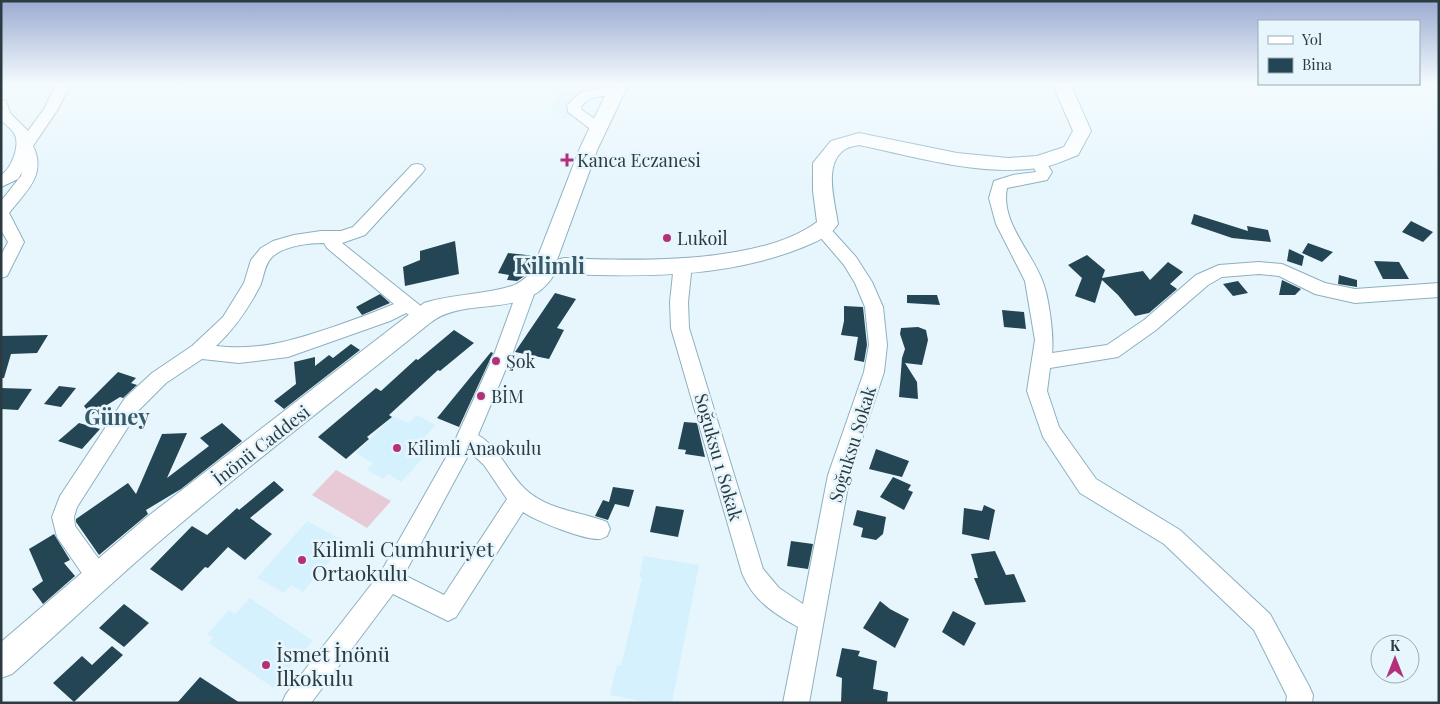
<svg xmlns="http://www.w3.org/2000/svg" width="1440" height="704" font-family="'Playfair Display',serif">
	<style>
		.built { fill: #d6f1fe }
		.green { fill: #e8c9d6 }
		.building { fill: #244553 }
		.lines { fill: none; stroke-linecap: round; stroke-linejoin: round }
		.minor-casing { stroke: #8cb0c0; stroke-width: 2 }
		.major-casing { stroke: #8cb0c0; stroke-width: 2 }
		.minor { fill: #fff; fill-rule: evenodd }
		.major { fill: #fff; fill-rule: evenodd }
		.rail { stroke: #435258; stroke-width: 3; stroke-dasharray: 5.5 5.5; stroke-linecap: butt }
		.poi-dot { fill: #b4317a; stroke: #e7f6fd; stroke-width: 2 }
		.labels { text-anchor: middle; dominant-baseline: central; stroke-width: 5; stroke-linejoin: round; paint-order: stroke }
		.poi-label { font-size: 18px; fill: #2c3b41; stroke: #e7f6fd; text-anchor: start }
		.street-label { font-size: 18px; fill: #2c3b41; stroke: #e7f6fd }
		.near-poi-label { font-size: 21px; fill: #2c3b41; stroke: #e7f6fd; text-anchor: start }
		.district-label { font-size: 22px; font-weight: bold; fill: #385968; stroke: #e7f6fd }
	</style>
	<rect width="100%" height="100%" fill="#e7f6fd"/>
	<!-- built -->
	<path class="built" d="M566 90 582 92 574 117 561 118 562 114 550 113 559 92 565 93Z
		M417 415 436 425 425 437 437 443 401 482 388 474 383 479 367 470 373 463 356 453 393 416 408 423Z
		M307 521 346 542 303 592 291 585 284 593 257 578Z
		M644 556 699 565 672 703H652L610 695 617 665 621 666 642 578 639 577Z
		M250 598 313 641 273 688 209 643 213 638 207 634 229 610 235 614Z"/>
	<!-- green -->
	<path class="green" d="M336 470 391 501 367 528 312 495Z"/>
	<!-- building -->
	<path class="building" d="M1194 214 1248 231 1247 226 1268 230 1271 242 1232 238 1191 224Z
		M1411 221 1433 232 1423 242 1402 232Z
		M455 241 459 274 405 286 403 267 420 260V251Z
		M1308 243 1333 252 1322 262 1302 253Z
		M1289 249 1304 256 1302 266 1287 261Z
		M508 253 536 256 543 264 517 281 507 280 509 275 498 273Z
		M1087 255 1105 270 1102 278 1143 271 1150 280 1168 262 1183 272 1170 284 1177 289 1149 313 1135 316 1118 295 1102 280 1095 303 1075 296 1082 278 1068 265Z
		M1374 261 1399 262 1409 279H1383Z
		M1339 275 1357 280V287L1338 284Z
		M1282 280 1301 289 1295 295H1279Z
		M1238 281 1248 293 1233 296 1223 284Z
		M555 293 576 299 557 328 564 330 549 359 515 352Z
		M380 294 390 303 362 315 356 307Z
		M907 295H937L940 305 907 303Z
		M844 306 863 307 867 345 864 362 854 360 858 337 841 335 844 321Z
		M1002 310 1024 312 1026 329 1004 327Z
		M918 327 926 330 928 340 922 365 905 363 917 382 918 399 899 397 902 358 905 349 900 334 901 328Z
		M454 330 474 343 440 371 438 370 389 415 392 417 367 437 369 439 346 459 318 437 376 388 381 391 416 359 418 360Z
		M48 335 37 353 11 354 4 378H1V336Z
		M351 344 360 350 284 409 274 401 296 384 294 362 315 357V366L329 355 333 358Z
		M491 352 493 353 459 427 437 418Z
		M118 372 136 378 131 383 137 385 123 398 120 397 91 415 84 406Z
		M59 386 76 388 61 407 44 404Z
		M1 388 32 389 18 410 1 409Z
		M684 422 697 423 705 457 685 454 686 450 678 449Z
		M79 423 100 429 82 449 58 441Z
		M222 423 242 441 181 489 146 510 148 514 99 555 76 522V519L128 483 136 494 162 434 187 433 167 478 209 446 200 438Z
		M876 449 909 461 902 477 869 469Z
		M893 477 911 485 908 490 913 492 904 510 880 497Z
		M274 481 284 490 250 518 272 534 245 560 228 547 208 568 205 567 182 591 150 569 192 526 207 535 237 508 239 510Z
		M613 487 634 490 629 507 615 504 608 520 595 516 603 500 609 502Z
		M984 505 995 510 989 540 962 534 964 508 982 511Z
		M656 506 684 510 678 537 650 532Z
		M857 510 886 517 883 534 876 540 861 537 863 528 853 525Z
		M54 534 70 560 64 563 75 576 43 604 32 589 43 581 29 549Z
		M791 541 813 544 808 569 787 566Z
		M995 551 1006 575 1014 574 1026 602 985 605 974 578H978L971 554Z
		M880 601 890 609 909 619 895 648 863 628Z
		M124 604 149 623 124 647 99 628Z
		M953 611 976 623 964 646 942 632Z
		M112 646 123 655 74 702 53 683 82 656 92 665Z
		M842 648 860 651 858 656 877 661 873 689 888 692 887 703H841L842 678 836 676Z
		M200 677 240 703H177Z"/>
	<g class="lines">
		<!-- minor casing -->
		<g class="minor-casing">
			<path id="minor" d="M57 83H71L58 109 33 146C47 175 26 191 9 213L24 242 7 276 1 278V255L8 242 1 230V201L21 176 22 172 18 179 1 187V175C11 169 20 147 15 135 13 130 6 125 1 120V100L6 101 10 113 28 131 44 109Z
				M617 85 624 89 622 92 591 98 581 106 582 110 603 125 605 128 603 131H593L568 112 567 105 581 92Z
				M1039 157 1044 159 1052 172 1047 180 1007 188C1000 221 1031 251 1042 280 1049 296 1054 336 1052 353L1107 345 1144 320 1196 275 1219 265 1259 262 1282 264 1325 283 1355 289 1439 283V297L1355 303 1315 294 1279 276 1259 274 1222 277 1208 285 1156 330 1118 357 1050 368 1047 391 1059 427 1096 479 1180 530 1270 614 1309 686 1313 695 1312 703H1286L1287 696 1254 630 1164 544 1080 493 1043 437 1027 391 1035 340 1025 281 996 224 989 198 994 181 1013 175 1036 172 1031 162 1034 159Z
				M417 164 422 165 425 169 422 173 365 235 342 243 422 307 425 312 422 317 416 319 406 313 390 321 288 357 239 363 202 359 166 383 139 410 77 507 74 517 75 526 106 569 109 577 106 585 98 588 90 585 57 537 52 517 60 496 125 398 152 373 192 346 223 317 244 283 251 260 261 248 273 241 294 235 321 231H341L353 227 412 165ZM324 243 327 248 394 304C375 312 356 319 336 326 294 340 262 351 216 346 235 328 248 309 260 286 264 277 264 265 272 257 284 246 308 243 324 243Z
				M822 224 828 226 856 257 872 282 883 307 887 345 884 372 850 475 809 703H783L798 627C773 613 753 600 742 573L671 328 670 302 674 264 677 260 683 258 689 260 692 264 688 302 689 328 763 569 779 588 803 604 828 475 864 372 869 345 865 307 855 283 844 265 814 230 816 226Z
				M527 283 533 284 536 289 513 352 478 435C500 448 507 472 525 489 549 511 579 511 607 522L610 529 607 536C604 537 602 539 599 539 584 540 536 521 523 512L456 617 448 621 393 594 311 703H282L286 694 381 572 453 445 495 352 518 289 521 284ZM470 452 484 465 507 499 444 595 404 575Z"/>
		</g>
		<!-- major casing -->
		<g class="major-casing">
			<path id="major" d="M611 83H629L598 148 557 260 564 258C634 261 759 265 817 222L813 191V163L831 141 859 133 957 153 1008 158 1037 156 1064 147 1073 131 1052 83H1070L1091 131 1078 155C1065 160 1051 167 1038 168 978 176 917 157 859 145 855 146 848 147 844 150 823 165 835 202 838 224 830 237 815 242 801 248 725 278 644 277 564 274L556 272 553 266 556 262 549 264 541 261 538 256 580 148Z
				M544 265 552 267 555 273C527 322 466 294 430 323 342 394 253 462 167 535 114 580 64 628 12 674L1 678V642L147 517 424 303C453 294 484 295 512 286 525 282 531 269 544 265Z"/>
		</g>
		<!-- minor -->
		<use href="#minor" class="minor"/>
		<!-- major -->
		<use href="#major" class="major"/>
		<!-- rail -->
		<path class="rail" d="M176 84 183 83"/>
	</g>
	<!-- sky -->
	<linearGradient id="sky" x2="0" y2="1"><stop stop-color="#9baad1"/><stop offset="0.46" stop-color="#f4fbfe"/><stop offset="1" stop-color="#f4fbfe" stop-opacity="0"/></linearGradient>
	<rect width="1440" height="182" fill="url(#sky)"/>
	<!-- markers -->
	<g class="poi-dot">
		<path d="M564.5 152.5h5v5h5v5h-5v5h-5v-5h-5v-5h5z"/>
		<circle cx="667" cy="238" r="5"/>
		<circle cx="496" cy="361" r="5"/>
		<circle cx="481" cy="396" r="5"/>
		<circle cx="397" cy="448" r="5"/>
		<circle cx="302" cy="560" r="5"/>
		<circle cx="266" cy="665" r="5"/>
	</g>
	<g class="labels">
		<!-- poi labels -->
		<g class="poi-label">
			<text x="577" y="160">Kanca Eczanesi</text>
			<text x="677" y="238">Lukoil</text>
			<text x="506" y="361">Şok</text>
			<text x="491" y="396">BİM</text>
			<text x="407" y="448">Kilimli Anaokulu</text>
		</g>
		<!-- street labels -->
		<g class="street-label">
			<text transform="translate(852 444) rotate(-73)">Soğuksu Sokak</text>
			<text transform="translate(261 445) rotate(-38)">İnönü Caddesi</text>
			<text transform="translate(719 457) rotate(74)">Soğuksu 1 Sokak</text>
		</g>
		<!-- near-poi labels -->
		<g class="near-poi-label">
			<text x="312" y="548">Kilimli Cumhuriyet<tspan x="312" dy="24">Ortaokulu</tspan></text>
			<text x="276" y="653">İsmet İnönü<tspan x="276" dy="24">İlkokulu</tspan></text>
		</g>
		<!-- district labels -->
		<g class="district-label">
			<text x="550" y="265">Kilimli</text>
			<text x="117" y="416">Güney</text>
		</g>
	</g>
	<!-- border -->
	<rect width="1440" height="704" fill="none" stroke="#2c3b41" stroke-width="5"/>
	<!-- legend -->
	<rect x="1258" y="20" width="162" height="65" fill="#e7f6fd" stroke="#9cabb2"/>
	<rect x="1268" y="36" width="25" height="8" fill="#ffffff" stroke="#9cabb2"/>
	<text x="1302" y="45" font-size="15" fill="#2c3b41">Yol</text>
	<rect x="1268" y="58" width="25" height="15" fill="#244553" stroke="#9cabb2"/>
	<text x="1302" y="70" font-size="15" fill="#2c3b41">Bina</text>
	<!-- north arrow -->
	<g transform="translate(1395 659)"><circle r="24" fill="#e7f6fd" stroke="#9cabb2"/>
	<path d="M0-4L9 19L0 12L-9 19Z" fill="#b4317a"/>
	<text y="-8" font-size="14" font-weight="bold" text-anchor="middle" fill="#2c3b41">K</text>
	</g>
</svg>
